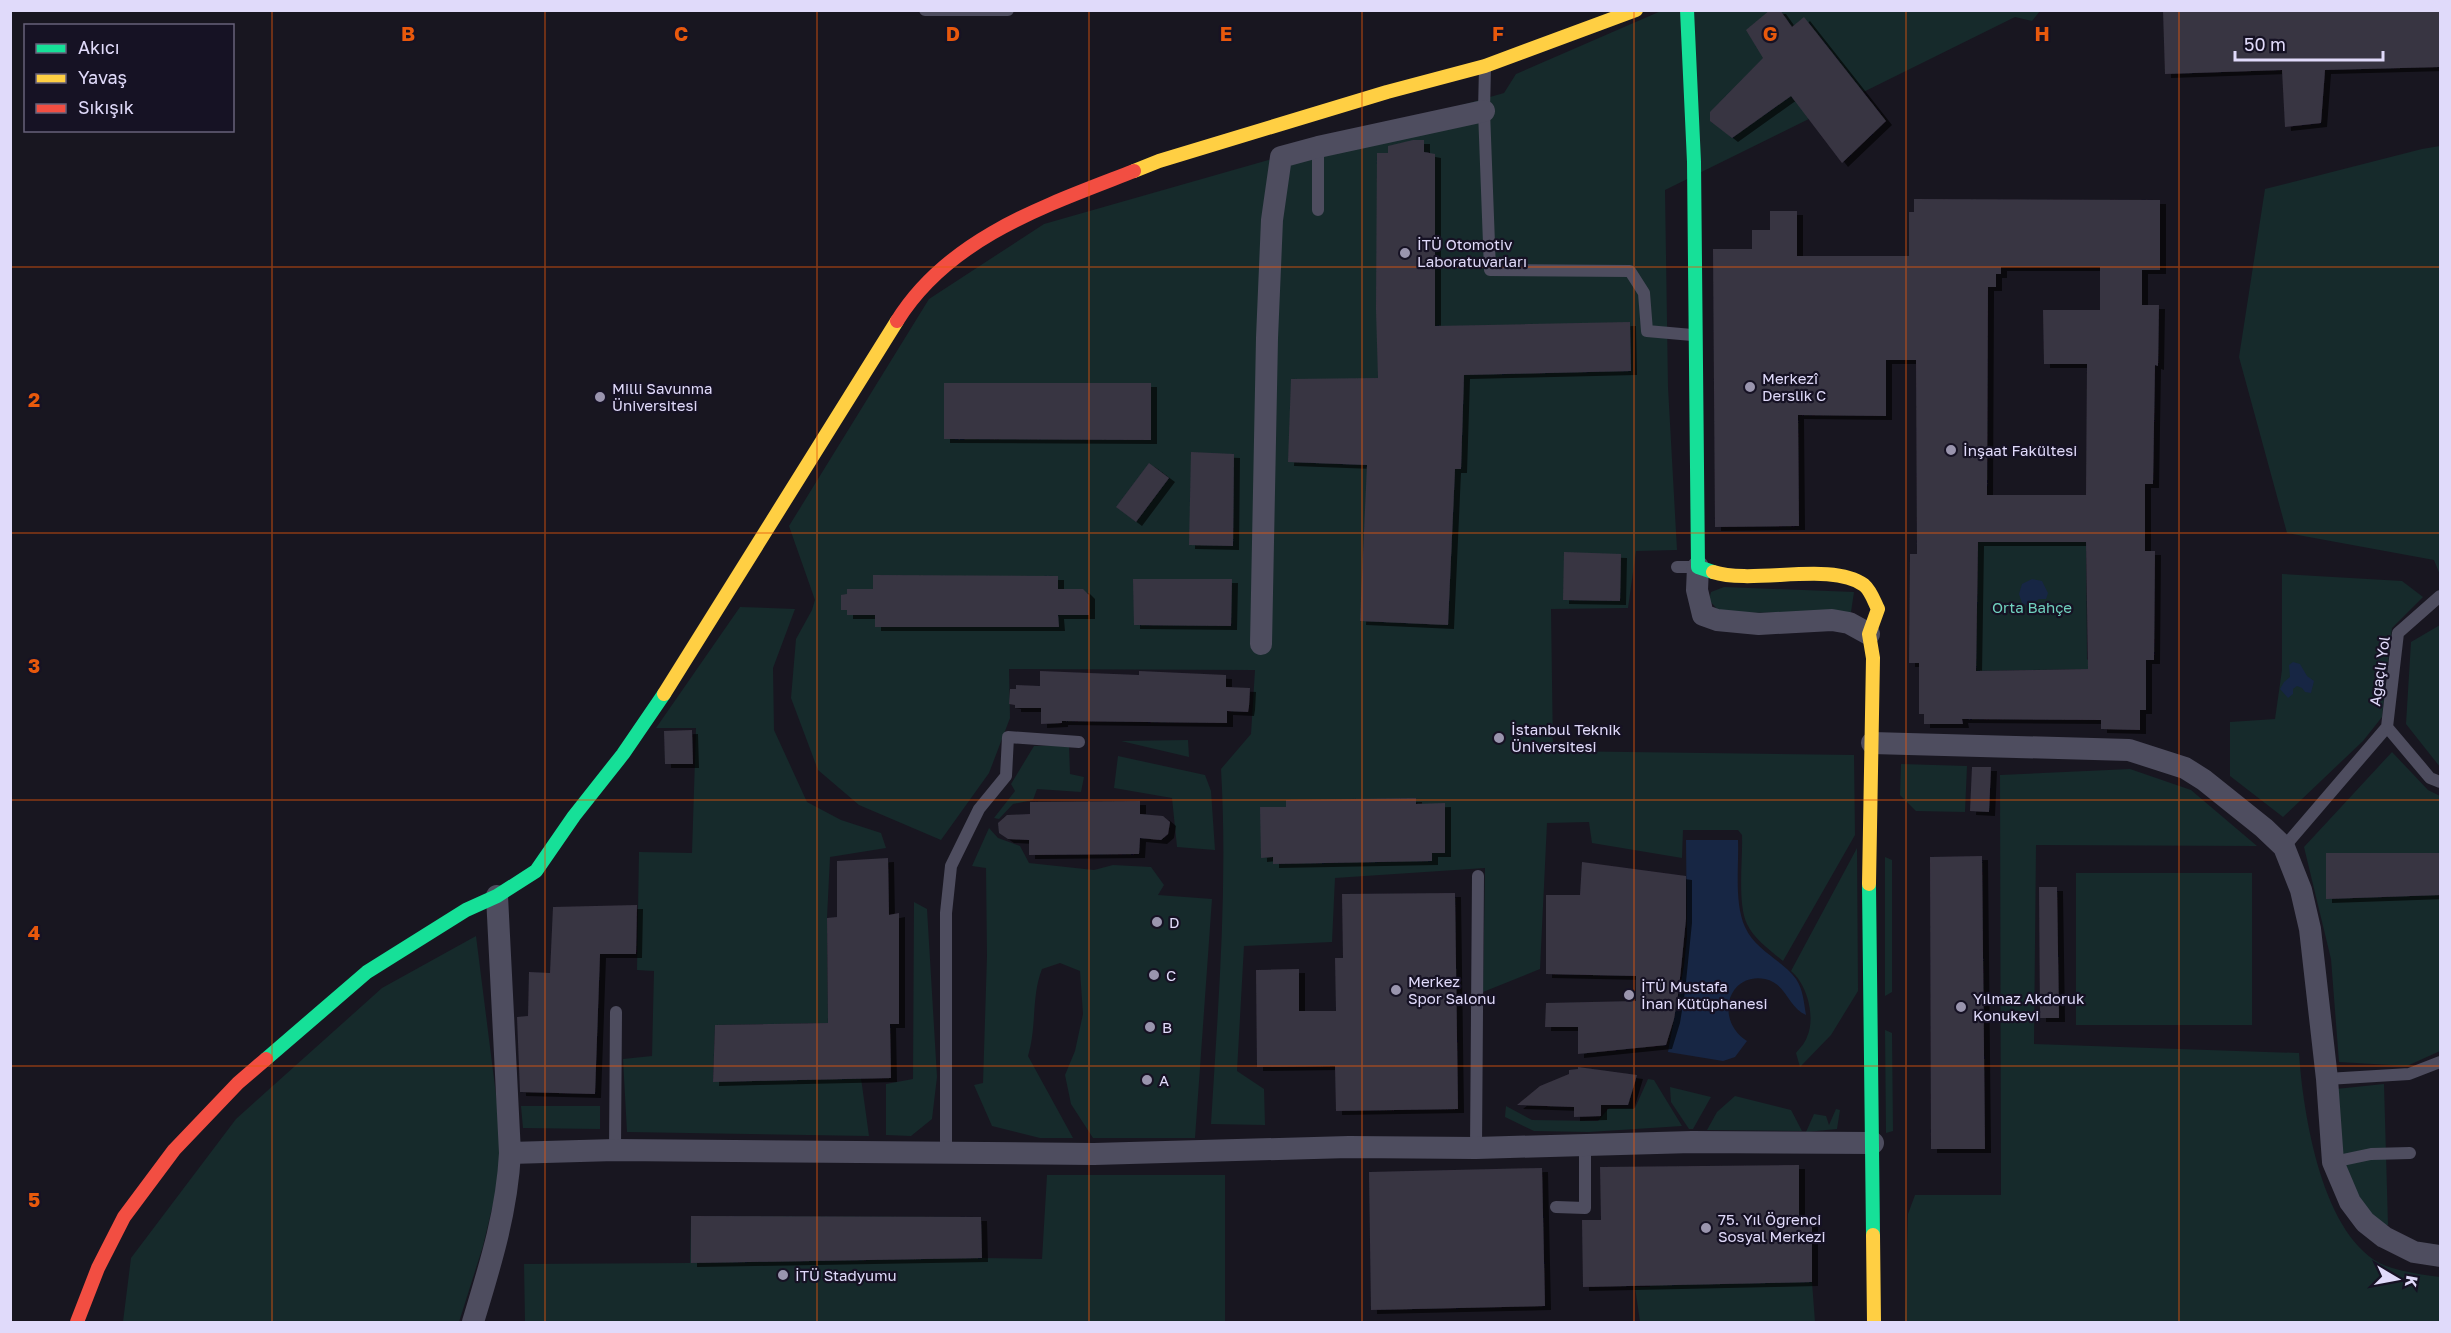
<svg xmlns="http://www.w3.org/2000/svg" width="2451" height="1333" font-family="'Golos Text',sans-serif">
	<style>
		.green { fill: #162a2b }
		.water { fill: #172644 }
		.building { fill: #383442; fill-rule: evenodd; filter: url(#shadow) }
		.lines { fill: none; stroke-linecap: round; stroke-linejoin: round }
		.lane { stroke: #4e4d5f; stroke-width: 12 }
		.street { stroke: #4e4d5f; stroke-width: 22 }
		.fast { stroke: #16e098; stroke-width: 14 }
		.slow { stroke: #ffcf43; stroke-width: 14 }
		.jam { stroke: #f24e42; stroke-width: 14 }
		.grid { fill: none; stroke: #e8590c; stroke-width: 1.5; stroke-opacity: 0.55 }
		.poi-dot { fill: #9a95ae; stroke: #161224; stroke-width: 2 }
		.labels { text-anchor: middle; dominant-baseline: central; stroke-width: 4.5; stroke-linejoin: round; paint-order: stroke }
		.poi-label { font-size: 15px; fill: #e0dafa; stroke: #161224; text-anchor: start }
		.park-label { font-size: 15px; fill: #70d1be; stroke: #161224 }
		.street-label { font-size: 15px; fill: #e0dafa; stroke: #161224 }
		.grid-label { font-size: 20px; text-anchor: middle; font-weight: bold; fill: #e8590c; stroke: #161224; stroke-width: 4.5; stroke-linejoin: round; paint-order: stroke }
	</style>
	<defs>
		<filter id="shadow"><feDropShadow dx="6" dy="4" stdDeviation="0" flood-color="#0009"/></filter>
	</defs>
	<rect width="100%" height="100%" fill="#181620"/>
	<!-- green -->
	<path class="green" d="M1661 11H2040L2032 21 2015 17 1665 190 1668 387 1677 550 1636 551 1628 608 1551 609 1553 751 1854 755 1855 835 1783 961C1771 951 1754 939 1747 924 1737 902 1743 860 1742 835L1738 830H1683L1682 858 1592 843 1589 822 1547 823 1540 969 1483 992 1485 868 1335 878 1332 942 1244 946 1237 1071 1264 1089 1265 1125 1211 1124C1218 1006 1228 888 1221 769L1251 734 1255 670 1009 669 1010 718 989 773 941 840 859 805 818 770 791 698 796 639 812 610 815 600 789 526 929 299 1044 224 1504 93 1516 74Z
		M2440 146V575L2434 560 2287 533 2239 357 2265 189 2422 149Z
		M1968 542H2093L2086 551 2087 659 2098 669 1968 671 1976 661 1978 553Z
		M2282 574 2402 581 2423 597 2392 628 2382 717 2363 741 2283 817 2230 776V722L2275 719 2282 670Z
		M1724 587 1854 592 1851 612 1729 613 1717 609 1709 600 1711 592Z
		M740 607 795 609 773 668 774 730 807 802 841 820 881 833 886 848 830 857 827 918 828 1023 715 1025 713 1081 861 1078 869 1136 627 1132 623 1059 652 1056 654 971 637 970 639 852 692 853 696 728H656Z
		M2440 625V767L2406 724 2411 642Z
		M1188 740 1189 757 1121 741Z
		M1069 745 1070 774 1084 777 1081 792 1037 789 1033 800 1013 804 999 819 994 818 1015 791 1011 784 1034 746Z
		M2392 752 2428 790 2440 796V1051L2407 1066 2339 1062 2331 959 2304 847Z
		M1118 756 1205 775 1211 791 1215 850 1177 847 1172 798 1114 788Z
		M1901 764 1967 766 1965 812 1916 811 1900 795Z
		M2130 769 2191 790 2257 846 2036 845 2034 1044 2299 1053C2303 1113 2322 1240 2386 1266 2403 1272 2423 1275 2440 1277V1322H1905L1908 1214 1915 1195H2001L2000 775Z
		M989 828 998 838 1020 846 1029 863 1094 870 1113 865 1151 867 1164 885 1158 895 1212 899 1195 1138H1093L1071 1104 1065 1075 1075 1051 1083 1014 1080 971 1060 963 1042 969C1031 997 1037 1027 1028 1056L1073 1138H1040L992 1126 974 1085 983 1083 987 956 986 868 972 866Z
		M1857 848 1858 991 1831 1035 1800 1067 1796 1053C1800 1048 1805 1043 1807 1037 1816 1017 1807 984 1791 971Z
		M1885 857 1892 860V992L1885 996Z
		M2076 873H2252V1025H2076Z
		M914 902 927 909 937 1077 932 1119 911 1136 886 1135V1084L913 1079Z
		M476 936 504 1158 483 1246 459 1322H123L131 1258 236 1119 382 988Z
		M1885 1030 1892 1033 1893 1131 1886 1133Z
		M1648 1079 1654 1080 1682 1126 1589 1132 1534 1131 1505 1117 1506 1106 1532 1120 1598 1121 1609 1108H1635Z
		M2384 1084 2388 1225 2377 1226 2343 1169 2336 1089Z
		M1670 1087 1711 1097 1693 1129H1689L1671 1102Z
		M1735 1096 1791 1110 1802 1131 1707 1130 1717 1112Z
		M521 1106H600V1129L523 1128Z
		M1836 1109 1840 1110 1837 1129 1806 1132 1814 1114 1826 1116 1829 1125Z
		M1047 1175H1225V1322H525L524 1264 690 1263 691 1216 981 1217 982 1258 1042 1259Z
		M1650 1274 1812 1282 1815 1322H1640L1635 1287H1650Z"/>
	<!-- water -->
	<path class="water" d="M2032 579 2042 581 2048 593 2046 599H2039L2028 606 2022 603 2019 594 2022 584Z
		M2293 662 2300 664 2307 676 2314 681 2311 693 2305 692 2302 688 2297 686 2293 689V694L2288 698 2280 689 2284 682 2290 677 2289 665Z
		M1686 840H1738C1739 867 1734 902 1745 927 1756 951 1781 959 1796 979 1803 989 1804 1003 1806 1015 1788 1007 1786 983 1765 979 1728 972 1714 1020 1747 1041L1735 1057 1723 1061 1668 1052 1684 966 1687 937Z"/>
	<!-- building -->
	<path class="building" d="M1770 10H1780L1792 27 1804 17 1886 121 1842 163 1791 96 1732 138 1710 121V112L1763 58 1746 30Z
		M2163 10H2440V67L2325 70 2321 123 2285 127 2282 70 2165 74Z
		M1413 140H1424V152L1435 154V326L1630 322 1631 371 1464 375 1461 469H1455L1448 625 1360 621 1367 465 1288 462 1291 379 1378 378 1376 309 1377 153H1388V146Z
		M1914 199 2160 200V270H2142V305H2159L2158 366 2155 365 2153 484H2145V551H2155L2154 660H2146V710H2140V730L2101 729V720L1962 719 1963 724H1924V714H1919V663H1909L1910 554H1917L1916 360H1886V416L1798 415 1799 526 1715 527 1713 249H1752V230H1770V211H1797V256H1909V212H1914ZM2001 267H2100V310H2043L2044 364H2087L2086 495H1987L1988 287H1996V274H2001ZM1978 542H2086L2088 669 1976 671Z
		M944 383H1151V440L944 439Z
		M1191 452 1234 454 1233 546 1189 545Z
		M1149 463 1169 478 1136 522 1116 507Z
		M1564 552 1621 554 1620 601 1563 600Z
		M873 575 1058 576V589H1083L1089 595V615H1058L1059 627H875V615H847V610H841V595L847 594V589H873Z
		M1133 579H1232L1231 626 1134 625Z
		M1040 671 1139 675V671L1226 675V687L1250 688 1249 706 1248 712 1227 711V723L1062 721V723L1041 724V708H1015V705L1009 704 1010 689H1016V685L1040 686Z
		M692 730 693 764H665L664 731Z
		M1972 767H1991L1989 812 1970 811Z
		M1416 798V804L1445 803V853H1432V861L1273 864V857L1261 858 1260 807H1286V800Z
		M1140 801V814L1163 816 1170 822 1168 834 1161 840 1140 838 1139 854 1029 855V840L1008 839 999 833 998 823 1007 815 1030 814V802Z
		M2326 853H2440V895L2326 899Z
		M1982 856 1985 1149H1931L1930 857Z
		M888 858 889 915 899 913V1024H890L891 1078 713 1082 715 1025 828 1023 827 918 837 917V861Z
		M1582 862 1686 876V919L1679 988 1674 1019 1666 1045 1578 1054V1027H1545L1546 1003 1636 1001V976L1546 974V895H1580Z
		M2039 887H2057L2059 1018H2040Z
		M1455 893 1458 1109 1336 1111 1335 1066 1257 1067 1256 970 1299 969V1011H1336L1335 958H1343L1342 894Z
		M637 905 636 954H600L595 1094 520 1092 517 1017 528 1016 529 972 550 973 553 907Z
		M1578 1067 1637 1075 1628 1105H1601V1116L1574 1117V1107L1517 1105 1540 1086 1569 1074V1070L1578 1069Z
		M1799 1165V1222H1812V1282L1583 1287 1582 1220H1601L1600 1167Z
		M1542 1168 1545 1306 1371 1310 1369 1172Z
		M691 1216 981 1217 982 1258 691 1263Z"/>
	<g class="lines">
		<!-- lane -->
		<path class="lane" d="M925 10H1008
			M1485 67 1484 111 1490 270 1630 271 1644 293 1647 331 1692 335
			M1318 147V210
			M1677 567H1697
			M2440 596 2398 633 2387 727 2430 778 2440 782
			M2284 847 2387 727
			M2327 1079 2409 1074 2440 1062
			M1476 1148 1478 876
			M615 1150 616 1012
			M946 1153V913L951 866 979 809 1006 776 1008 737 1079 742
			M2333 1162 2371 1154 2410 1153
			M1556 1207 1585 1208V1145"/>
		<!-- street -->
		<path class="street" d="M1698 567 1697 590 1703 615 1717 620 1759 624 1832 620 1849 623 1869 634
			M1261 644 1267 338 1272 220 1281 157 1318 147 1484 111
			M1872 743 2129 750 2185 768 2204 780 2264 828 2284 847 2301 890 2310 929 2327 1079 2333 1162 2350 1202 2365 1222 2384 1237 2414 1252 2440 1256
			M510 1153 615 1150 1094 1154 1349 1147 1476 1148 1692 1142 1873 1143
			M473 1322C490 1266 507 1212 510 1153L497 896"/>
		<!-- fast -->
		<path class="fast" d="M1687 10 1694 162 1698 567 1713 572
			M1869 884 1873 1235
			M266 1059 367 972 466 910 497 896 536 871 574 816 623 754 664 694"/>
		<!-- slow -->
		<path class="slow" d="M1134 171 1159 161 1387 92 1485 66 1636 10
			M1713 572C1754 585 1831 561 1864 585 1871 591 1874 601 1878 609L1869 634 1873 658 1869 884
			M664 694 897 321
			M1873 1235 1874 1322"/>
		<!-- jam -->
		<path class="jam" d="M897 321C949 237 1047 205 1134 171
			M77 1322 98 1268 124 1217 174 1150 238 1083 266 1059"/>
	</g>
	<!-- grid -->
	<path class="grid" d="M272 10V1322M545 10V1322M817 10V1322M1089 10V1322M1362 10V1322M1634 10V1322M1906 10V1322M2179 10V1322M10 267H2440M10 533H2440M10 800H2440M10 1066H2440"/>
	<!-- markers -->
	<g class="poi-dot">
		<circle cx="1405" cy="253" r="6"/>
		<circle cx="1750" cy="387" r="6"/>
		<circle cx="600" cy="397" r="6"/>
		<circle cx="1951" cy="450" r="6"/>
		<circle cx="1499" cy="738" r="6"/>
		<circle cx="1157" cy="922" r="6"/>
		<circle cx="1154" cy="975" r="6"/>
		<circle cx="1396" cy="990" r="6"/>
		<circle cx="1629" cy="995" r="6"/>
		<circle cx="1961" cy="1007" r="6"/>
		<circle cx="1150" cy="1027" r="6"/>
		<circle cx="1147" cy="1080" r="6"/>
		<circle cx="1706" cy="1228" r="6"/>
		<circle cx="783" cy="1275" r="6"/>
	</g>
	<g class="labels">
		<!-- poi labels -->
		<g class="poi-label">
			<text x="1417" y="244">İTÜ Otomotiv<tspan x="1417" dy="17">Laboratuvarları</tspan></text>
			<text x="1762" y="378">Merkezî<tspan x="1762" dy="17">Derslik C</tspan></text>
			<text x="612" y="388">Milli Savunma<tspan x="612" dy="17">Üniversitesi</tspan></text>
			<text x="1963" y="450">İnşaat Fakültesi</text>
			<text x="1511" y="729">İstanbul Teknik<tspan x="1511" dy="17">Üniversitesi</tspan></text>
			<text x="1169" y="922">D</text>
			<text x="1166" y="975">C</text>
			<text x="1408" y="981">Merkez<tspan x="1408" dy="17">Spor Salonu</tspan></text>
			<text x="1641" y="986">İTÜ Mustafa<tspan x="1641" dy="17">İnan Kütüphanesi</tspan></text>
			<text x="1973" y="998">Yılmaz Akdoruk<tspan x="1973" dy="17">Konukevi</tspan></text>
			<text x="1162" y="1027">B</text>
			<text x="1159" y="1080">A</text>
			<text x="1718" y="1219">75. Yıl Öğrenci<tspan x="1718" dy="17">Sosyal Merkezi</tspan></text>
			<text x="795" y="1275">İTÜ Stadyumu</text>
		</g>
		<!-- park labels -->
		<g class="park-label">
			<text x="2032" y="607">Orta Bahçe</text>
		</g>
		<!-- street labels -->
		<g class="street-label">
			<text transform="translate(2379 671) rotate(-82)">Ağaçlı Yol</text>
		</g>
	</g>
	<g class="grid-label">
		<text x="408" y="41">B</text>
		<text x="681" y="41">C</text>
		<text x="953" y="41">D</text>
		<text x="1226" y="41">E</text>
		<text x="1498" y="41">F</text>
		<text x="1770" y="41">G</text>
		<text x="2042" y="41">H</text>
		<text x="34" y="407">2</text>
		<text x="34" y="673">3</text>
		<text x="34" y="940">4</text>
		<text x="34" y="1207">5</text>
	</g>
	<!-- border -->
	<rect width="2451" height="1333" fill="none" stroke="#e0dafa" stroke-width="24"/>
	<!-- legend -->
	<rect x="24" y="24" width="210" height="108" fill="#161224" stroke="#67627a" stroke-width="1.5"/>
	<rect x="36" y="44" width="30" height="9" fill="#16e098" stroke="#67627a" stroke-width="1.5"/>
	<text x="78" y="54" font-size="18" fill="#e0dafa">Akıcı</text>
	<rect x="36" y="74" width="30" height="9" fill="#ffcf43" stroke="#67627a" stroke-width="1.5"/>
	<text x="78" y="84" font-size="18" fill="#e0dafa">Yavaş</text>
	<rect x="36" y="104" width="30" height="9" fill="#f24e42" stroke="#67627a" stroke-width="1.5"/>
	<text x="78" y="114" font-size="18" fill="#e0dafa">Sıkışık</text>
	<!-- north arrow -->
	<g transform="translate(2397 1279) rotate(100)" stroke="#161224" stroke-width="4.5" paint-order="stroke">
	<path d="M0-4.5L10 22L0 15L-10 22Z" fill="#e0dafa"/>
	<text y="-9" font-size="16" font-weight="bold" text-anchor="middle" fill="#e0dafa">K</text>
	</g>
	<!-- scale -->
	<path d="M2235 51v9h148v-9" fill="none" stroke="#e0dafa" stroke-width="3"/>
	<text x="2244" y="51" font-size="18" fill="#e0dafa" stroke="#161224" stroke-width="4.5" paint-order="stroke">50 m</text>
</svg>
